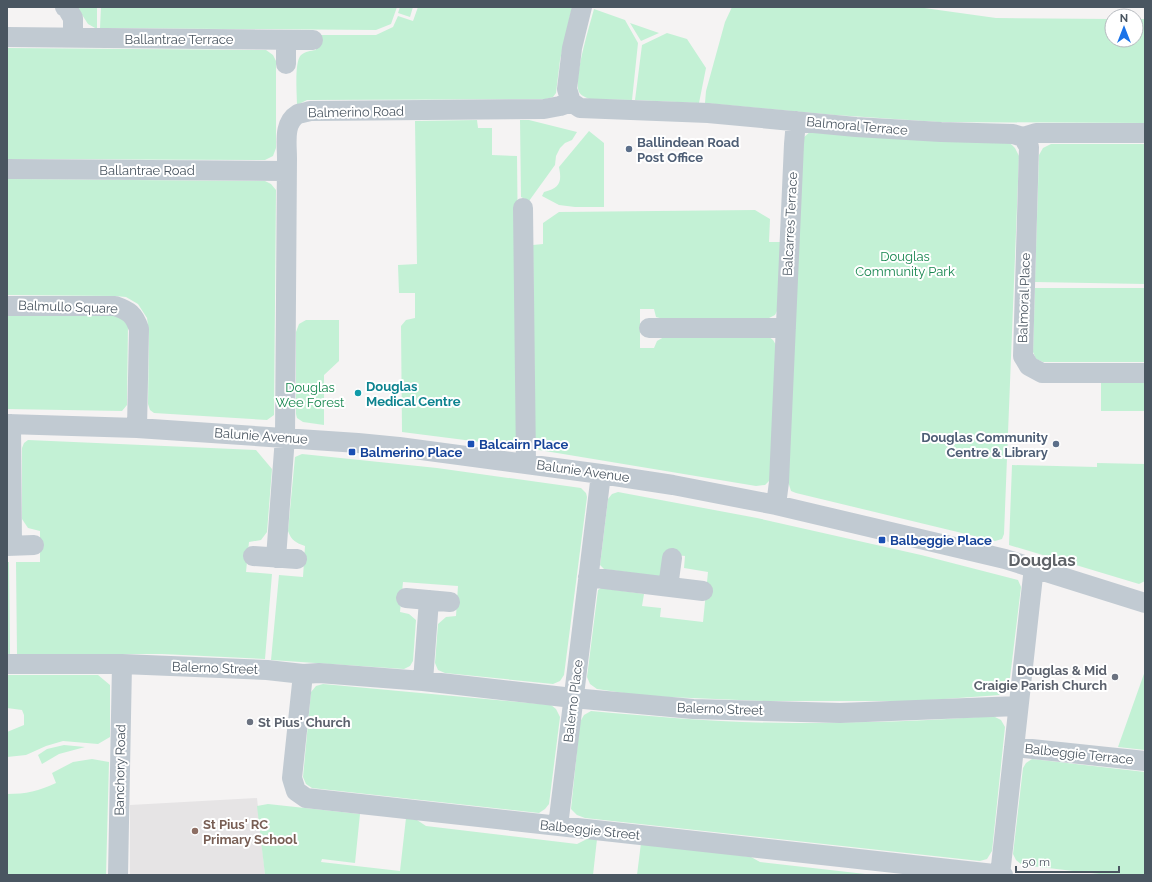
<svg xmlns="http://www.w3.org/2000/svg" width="1152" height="882" font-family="Raleway,sans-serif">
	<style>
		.education { fill: #e6e4e5 }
		.green { fill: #c3f1d5 }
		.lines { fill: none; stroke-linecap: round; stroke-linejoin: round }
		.minor { stroke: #c1cad2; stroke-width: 20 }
		.service-dot { fill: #5c6f8a; stroke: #fff; stroke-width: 1.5 }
		.culture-dot { fill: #0f9aa8; stroke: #fff; stroke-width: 1.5 }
		.transit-dot { fill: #1a4fb4; stroke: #fff; stroke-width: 1.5 }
		.worship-dot { fill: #6b7280; stroke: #fff; stroke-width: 1.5 }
		.education-dot { fill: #8d6e63; stroke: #fff; stroke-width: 1.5 }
		.labels { text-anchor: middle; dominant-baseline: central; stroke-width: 4; stroke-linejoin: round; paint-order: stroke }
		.street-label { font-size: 13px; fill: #4a5661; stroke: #fff }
		.service-label { font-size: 13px; font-weight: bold; fill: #4e5e75; stroke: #fff; text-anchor: start }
		.park-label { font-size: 13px; fill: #17864f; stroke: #fff }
		.culture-label { font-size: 13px; font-weight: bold; fill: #0d838f; stroke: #fff; text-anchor: start }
		.transit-label { font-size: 13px; font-weight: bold; fill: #164399; stroke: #fff; text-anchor: start }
		.worship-label { font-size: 13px; font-weight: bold; fill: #5b616d; stroke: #fff; text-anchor: end }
		.education-label { font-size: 13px; font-weight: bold; fill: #785e54; stroke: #fff; text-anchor: start }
		.district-label { font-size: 17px; font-weight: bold; fill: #5f6368; stroke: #fff }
	</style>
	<rect width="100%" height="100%" fill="#f5f3f3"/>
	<!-- education -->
	<path class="education" d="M257 798 265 875H130V805Z"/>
	<!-- green -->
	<path class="green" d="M77 7H97V29L88 24Z
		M101 7H397L391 24 376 30 100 28Z
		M400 7H413L410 17 398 13Z
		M418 7H572L560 60 556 93 553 97 546 99 307 100 297 105C297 94 294 62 301 55 306 51 310 51 316 50V35H376L393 27 398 16 413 21Z
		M732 7H917L996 18 1112 19V40H1136V19H1145V123L939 122 835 115 705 103 706 91 725 22Z
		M594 9 625 20 638 43 632 100 589 99C586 97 581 96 579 92 573 79 590 24 594 9Z
		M630 23 659 33 641 41Z
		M667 33 687 39 706 68 699 103 635 100 642 45Z
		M7 48 266 50 273 55 276 61V148L273 156 265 160 7 159Z
		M477 120 478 128H492V155L517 156 520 436 518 443 512 446 402 432 401 326 406 320 415 318V293H399L398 265 417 264 415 121Z
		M520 120H529L577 132 572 140 565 143 560 148 556 156 555 165 529 201 521 197Z
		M589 131 604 143V207H575L559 205 542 196 544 192C560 188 562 182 559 167Z
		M811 131 1010 143 1015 148 1019 156 1004 534 1002 539 995 541 796 493 791 491 786 475 803 138Z
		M1051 144H1145V284L1035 282 1039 155 1043 148Z
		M7 179 265 181 271 184 276 190 274 415 267 420 154 413 150 410 148 404 149 333 147 318 138 304 126 297 115 296 7 295Z
		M755 210 770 219 769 242H781L778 309 775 315 769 318 663 319 656 317 654 309H640V348H654L657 341 664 337 768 336 773 340 776 345 771 479 765 485 756 486 539 450 535 444 533 245 543 244V223L559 212Z
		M1035 288H1145V362H1043L1036 359 1033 352Z
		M7 316H115L123 319 128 325 127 405 122 411 7 409Z
		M306 320H339V361L324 375V425L303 422 297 418 296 414V332L299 324Z
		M1145 382V411H1101V383Z
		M28 440 256 450 272 469 267 532 261 540 249 542 246 572 272 574 265 659 162 654H17L16 562H40V531L28 528 22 519V448L24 443Z
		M302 454 437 468 581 488 586 493 587 497 564 675 560 681 553 684 445 673 438 670 435 663 438 624 446 617 456 616 458 586 403 582 400 612 409 614 416 620 413 661 410 666 404 669 271 660 279 575 303 577 305 546C296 543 291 540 288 531L295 457Z
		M1097 463 1145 464V581L1139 584 1009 545 1012 465 1097 467Z
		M618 492 757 518 921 555 1018 580 1021 587 1009 686 1006 692 1000 695 916 701H763L644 696 597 689 590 684 587 677 598 590 601 588 644 594 642 606 661 608 660 617 703 622 708 572 684 568 685 556 666 554 663 577 604 569 600 565 608 499 612 494Z
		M7 562H9L10 654H7Z
		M1145 671V750L1118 747Z
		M7 675H98L110 685V737L98 744 63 741 46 746 26 755 7 757V732L24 725V715L22 710 7 708Z
		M323 684 551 705 556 709 560 717 549 804 545 809 539 813 312 788 306 784 303 777 311 692 316 686Z
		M591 711C658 717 726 723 793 723 860 723 926 721 993 716L1001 720 1005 727 992 851 987 859 980 861 585 818 577 815 571 809 580 722 584 715Z
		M64 745 85 747 59 754 42 764 38 755 47 749Z
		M92 759 109 762 106 875H7V794C26 794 39 791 56 783L52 773 73 762Z
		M1032 759 1145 772V875H1108L1022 865 1016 860 1013 854 1023 768 1026 763Z
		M268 804 360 814 355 863 322 859 321 862 400 871 406 818 417 820 426 826 577 844 589 838 597 839 593 875H265L257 806Z
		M641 843 751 857 760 862 874 875H637Z"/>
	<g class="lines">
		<!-- minor -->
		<path class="minor" d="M65 7 67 8 73 18V38
			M7 37 313 40
			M286 64V40
			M571 102 580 108 708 113 856 127 941 132 1013 134 1023 137 1036 133H1145
			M1023 137 1029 147 1023 356 1029 366 1042 373H1145
			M7 169 286 171
			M523 208 526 463
			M7 306H115C129 311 134 314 139 329L137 428
			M649 328H786
			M7 424 137 428 358 443 399 447 601 474 673 485 776 505 1005 559 1145 603
			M11 424 12 546
			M776 505 779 482 794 144 796 121
			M7 546 34 545
			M253 556 297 559
			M276 558 285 437 287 158C287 143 283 123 298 114 302 113 307 112 310 111L544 109 560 106 571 102 567 89 572 48 582 7
			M588 577 703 591
			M668 587 672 558
			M406 598 450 602
			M7 664H122L267 670 303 674 319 673 423 681 573 698 693 709 840 713 1018 706
			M303 674 292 778 296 791 306 798 1003 875
			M423 681 429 600
			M1014 747 1145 761
			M558 826 601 474
			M118 875 122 664
			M1000 875 1033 576 1036 568"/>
	</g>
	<!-- markers -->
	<g class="service-dot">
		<circle cx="629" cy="149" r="4"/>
		<circle cx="1056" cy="444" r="4"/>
	</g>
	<circle class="culture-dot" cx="358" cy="393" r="4"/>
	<g class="transit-dot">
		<rect x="467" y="440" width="8" height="8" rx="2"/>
		<rect x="348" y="448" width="8" height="8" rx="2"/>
		<rect x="878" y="536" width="8" height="8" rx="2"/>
	</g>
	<g class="worship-dot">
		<circle cx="1115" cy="677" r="4"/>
		<circle cx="250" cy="722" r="4"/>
	</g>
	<circle class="education-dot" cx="195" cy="831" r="4"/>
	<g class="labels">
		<!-- street labels -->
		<g class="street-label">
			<text x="179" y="39">Ballantrae Terrace</text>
			<text transform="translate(356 112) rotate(-1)">Balmerino Road</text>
			<text transform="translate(857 126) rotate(5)">Balmoral Terrace</text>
			<text x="147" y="170">Ballantrae Road</text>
			<text transform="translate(790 224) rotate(-87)">Balcarres Terrace</text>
			<text transform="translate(1024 298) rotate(-88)">Balmoral Place</text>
			<text transform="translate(68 307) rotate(2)">Balmullo Square</text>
			<text transform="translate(261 436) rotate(4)">Balunie Avenue</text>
			<text transform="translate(583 471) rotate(8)">Balunie Avenue</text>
			<text transform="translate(215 668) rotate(2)">Balerno Street</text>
			<text transform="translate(573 701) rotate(-83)">Balerno Place</text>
			<text transform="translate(720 709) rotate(2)">Balerno Street</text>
			<text transform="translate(1079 754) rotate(6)">Balbeggie Terrace</text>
			<text transform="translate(120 770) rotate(-89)">Banchory Road</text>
			<text transform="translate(590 830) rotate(6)">Balbeggie Street</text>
		</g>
		<!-- service labels -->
		<g class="service-label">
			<text x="637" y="142">Ballindean Road<tspan x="637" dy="15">Post Office</tspan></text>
			<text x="1048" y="437" text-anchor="end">Douglas Community<tspan x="1048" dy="15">Centre &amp; Library</tspan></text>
		</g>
		<!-- park labels -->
		<g class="park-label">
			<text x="905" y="256">Douglas<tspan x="905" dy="15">Community Park</tspan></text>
			<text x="310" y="387">Douglas<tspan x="310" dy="15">Wee Forest</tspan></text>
		</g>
		<!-- culture labels -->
		<g class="culture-label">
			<text x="366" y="386">Douglas<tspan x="366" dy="15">Medical Centre</tspan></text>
		</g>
		<!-- transit labels -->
		<g class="transit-label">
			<text x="479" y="444">Balcairn Place</text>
			<text x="360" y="452">Balmerino Place</text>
			<text x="890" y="540">Balbeggie Place</text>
		</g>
		<!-- worship labels -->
		<g class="worship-label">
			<text x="1107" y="670">Douglas &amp; Mid<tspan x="1107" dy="15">Craigie Parish Church</tspan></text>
			<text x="258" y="722" text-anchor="start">St Pius' Church</text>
		</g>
		<!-- education labels -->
		<g class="education-label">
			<text x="203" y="824">St Pius' RC<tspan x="203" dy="15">Primary School</tspan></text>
		</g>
		<!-- district labels -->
		<g class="district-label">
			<text x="1042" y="560">Douglas</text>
		</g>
	</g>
	<!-- border -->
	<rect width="1152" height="882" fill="none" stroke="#4a5661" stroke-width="16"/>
	<!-- north arrow -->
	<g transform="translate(1124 28)"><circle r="19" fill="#ffffff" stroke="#b7bbc0"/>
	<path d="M0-3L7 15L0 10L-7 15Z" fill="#1a73e8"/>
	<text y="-6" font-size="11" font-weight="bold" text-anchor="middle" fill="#4a5661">N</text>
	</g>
	<!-- scale -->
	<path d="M1016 866v6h103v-6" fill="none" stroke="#4a5661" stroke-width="2"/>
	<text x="1022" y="866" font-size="12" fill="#4a5661" stroke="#ffffff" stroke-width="3" paint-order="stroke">50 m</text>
</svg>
